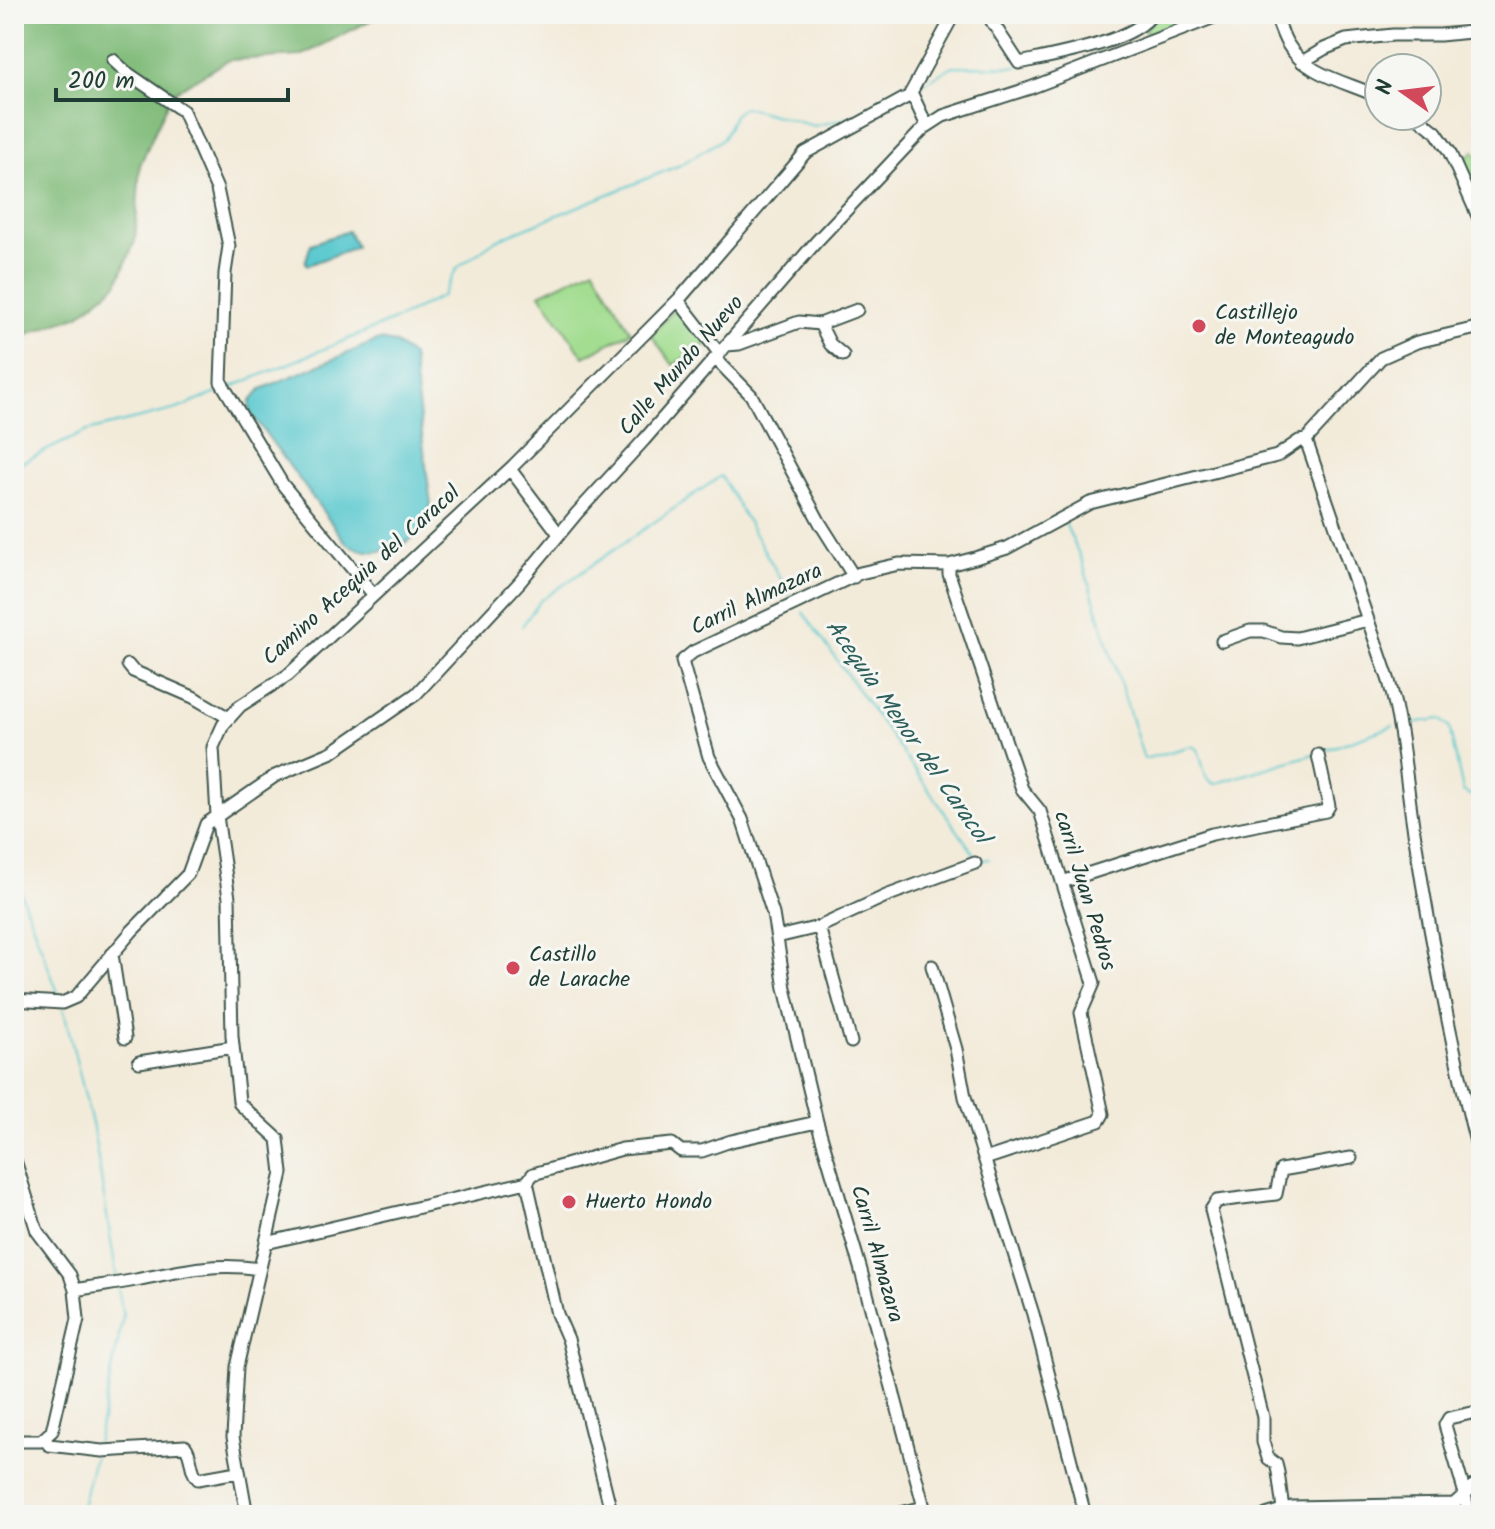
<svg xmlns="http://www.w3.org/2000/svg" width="1495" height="1529" font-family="Kalam,sans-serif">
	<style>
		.green { fill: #a2dd90; stroke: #608d62; stroke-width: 2 }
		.forest { fill: #81bc7a; stroke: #507c57; stroke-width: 2 }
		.water { fill: #5bc9cf; stroke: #3d8382; stroke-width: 2 }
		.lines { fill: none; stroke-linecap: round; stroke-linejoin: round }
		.stream { stroke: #5bc9cf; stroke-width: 2 }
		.minor-casing { stroke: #3f574d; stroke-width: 15 }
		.minor { stroke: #fff; stroke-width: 11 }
		.poi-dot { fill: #d1495b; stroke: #f6f6f2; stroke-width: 3 }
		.labels { text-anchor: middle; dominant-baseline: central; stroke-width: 6; stroke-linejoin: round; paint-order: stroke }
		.poi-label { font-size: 22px; fill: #1f3d34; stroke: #f6f6f2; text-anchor: start }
		.street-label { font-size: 22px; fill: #1f3d34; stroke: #f6f6f2 }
		.water-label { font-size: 24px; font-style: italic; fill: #2e605b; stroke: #f6f6f2 }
	</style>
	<rect width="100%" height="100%" fill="#f6f6f2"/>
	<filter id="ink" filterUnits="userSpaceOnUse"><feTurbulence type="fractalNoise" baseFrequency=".0125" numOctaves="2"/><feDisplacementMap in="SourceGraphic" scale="16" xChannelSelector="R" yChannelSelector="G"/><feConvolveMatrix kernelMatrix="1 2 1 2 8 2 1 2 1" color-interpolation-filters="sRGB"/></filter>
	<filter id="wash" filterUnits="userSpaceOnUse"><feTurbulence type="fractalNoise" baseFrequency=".006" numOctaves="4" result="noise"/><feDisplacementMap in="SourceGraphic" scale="32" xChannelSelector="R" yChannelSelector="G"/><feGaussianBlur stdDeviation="1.8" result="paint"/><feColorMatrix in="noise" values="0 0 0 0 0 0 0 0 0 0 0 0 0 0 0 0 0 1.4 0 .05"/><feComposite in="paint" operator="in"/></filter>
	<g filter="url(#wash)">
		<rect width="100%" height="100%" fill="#f3ebda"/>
		<!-- green -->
		<path class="green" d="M1158 14H1206L1148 34 1144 31Z
			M1474 151 1481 161V207L1461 162Z
			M594 268 631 332 584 357 540 294Z
			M679 304 707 344 673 365 651 335Z"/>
		<!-- forest -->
		<path class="forest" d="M14 14H383L301 56 229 60 172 93 140 165 135 241 117 284 79 315 14 339Z"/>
		<!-- water -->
		<path class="water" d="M348 231 356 247 308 265 305 263 311 244Z
			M379 340 394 343 412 356 431 505C429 510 428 518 425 523 409 550 372 560 346 543L250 412V402L261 389Z"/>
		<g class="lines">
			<!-- stream -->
			<path class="stream" d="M921 85 953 66 1017 67
				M232 387 399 318 442 296 457 268 496 240 680 165 723 139 734 115 744 107 814 126 853 117 897 96
				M14 466 87 431 177 409 217 393
				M1065 523 1082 561 1144 759 1191 746 1198 749 1206 777 1214 784 1314 754
				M803 612 979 861 989 859
				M522 626 540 601 721 476 790 595
				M1405 724 1440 719 1449 726 1463 791 1469 795 1481 791
				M1320 752 1393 726
				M14 875 60 998
				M63 1007 93 1128 117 1279
				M97 1443 123 1317 118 1288
				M80 1515 94 1457"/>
		</g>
	</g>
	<g filter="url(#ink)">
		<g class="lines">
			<!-- minor casing -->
			<g class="minor-casing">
				<path id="minor" d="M987 14 1019 63C1051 56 1135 42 1152 14
					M1275 14C1279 24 1282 34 1287 43 1306 76 1348 82 1379 97
					M113 60 126 72 183 111 217 189 229 246 225 273 221 382 283 485 373 594
					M1302 62 1324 49 1346 40 1393 35H1440L1481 31
					M911 92 927 126
					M1416 116 1436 132 1449 151 1481 223
					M678 300 719 353
					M820 324 830 344 843 355
					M727 345 739 344 799 322 820 324 857 310
					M715 358 751 395 820 523 854 577
					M1306 440 1389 681C1403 731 1406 781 1414 832 1431 943 1453 1054 1481 1162
					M510 469 559 534
					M949 565V574L1022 789 1040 811 1094 983 1081 1013 1103 1114 1099 1121 985 1159
					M1222 641 1250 631H1264L1281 637 1297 638 1368 620
					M128 665 133 671 193 697 229 718
					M1062 882 1212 834 1326 811 1329 806 1318 755
					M819 927 851 1042
					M777 937 819 927 886 896 975 863
					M112 954 125 1038
					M932 966 956 1049 965 1097 1033 1314 1085 1515
					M14 1000 62 1003 76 997 132 931 188 874 206 824 275 776 332 752 416 694 519 583 577 513 644 440 816 242 923 129 943 116 1030 88 1222 14
					M139 1062 233 1047
					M14 1157 37 1231 70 1275 75 1290 78 1319 52 1431 41 1441H14
					M527 1182 557 1314 568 1339 612 1515
					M266 1243 527 1182 533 1174 622 1149 672 1144 681 1151H702L731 1141 817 1122
					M75 1290C95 1286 116 1284 136 1280 179 1271 215 1262 260 1269
					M44 1438 49 1445 102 1451 185 1446C193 1456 189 1470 198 1479L237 1472
					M1283 1509 1278 1472 1276 1464 1268 1458 1263 1442V1417L1211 1210 1217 1201 1276 1194 1281 1170 1351 1158
					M247 1515 233 1437 237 1367 282 1173 278 1139 240 1104 239 1101 232 1036 229 898 217 816 213 747 223 725 240 706 288 675 513 466 682 296 805 153 909 96 954 14
					M893 1515 924 1507
					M926 1515 860 1267 817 1122 785 988 773 914 742 819 709 757 682 661 693 652 860 573 899 564 949 565 975 558 1007 548 1090 503 1277 456 1299 441 1306 440 1381 358 1417 342 1481 327
					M1266 1515 1292 1507 1454 1504 1465 1494 1445 1425 1449 1418 1481 1411
					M1469 1515 1465 1494 1473 1486 1481 1485"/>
			</g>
			<!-- minor -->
			<use href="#minor" class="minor"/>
		</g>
	</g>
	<!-- markers -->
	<g class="poi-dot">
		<circle cx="1199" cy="326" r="8"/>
		<circle cx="513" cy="968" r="8"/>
		<circle cx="569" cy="1202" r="8"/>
	</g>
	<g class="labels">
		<!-- poi labels -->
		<g class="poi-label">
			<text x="1215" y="313">Castillejo<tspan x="1215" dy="25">de Monteagudo</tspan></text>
			<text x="529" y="955">Castillo<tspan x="529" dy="25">de Larache</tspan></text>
			<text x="585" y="1202">Huerto Hondo</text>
		</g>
		<!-- street labels -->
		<g class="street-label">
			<text transform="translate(682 366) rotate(-49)">Calle Mundo Nuevo</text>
			<text transform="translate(362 576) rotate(-42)">Camino Acequia del Caracol</text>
			<text transform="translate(757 600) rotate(-25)">Carril Almazara</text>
			<text transform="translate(1084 891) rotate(73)">carril Juan Pedros</text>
			<text transform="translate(876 1254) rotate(74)">Carril Almazara</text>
		</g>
		<!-- water labels -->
		<g class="water-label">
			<text transform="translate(907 732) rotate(55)">Acequia Menor del Caracol</text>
		</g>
	</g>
	<!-- margin -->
	<rect width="1495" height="1529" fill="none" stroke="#f6f6f2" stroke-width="48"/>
	<!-- north arrow -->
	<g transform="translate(1403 92) rotate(284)"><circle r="38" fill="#f6f6f2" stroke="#a0aca6" stroke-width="2"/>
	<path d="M0-6L14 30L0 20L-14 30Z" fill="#d1495b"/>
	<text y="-12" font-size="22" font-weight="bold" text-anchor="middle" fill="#1f3d34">N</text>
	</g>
	<!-- scale -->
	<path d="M56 88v12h232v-12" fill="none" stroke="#1f3d34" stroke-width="4"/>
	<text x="68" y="88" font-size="24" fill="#1f3d34" stroke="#f6f6f2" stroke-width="6" paint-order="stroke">200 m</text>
</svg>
